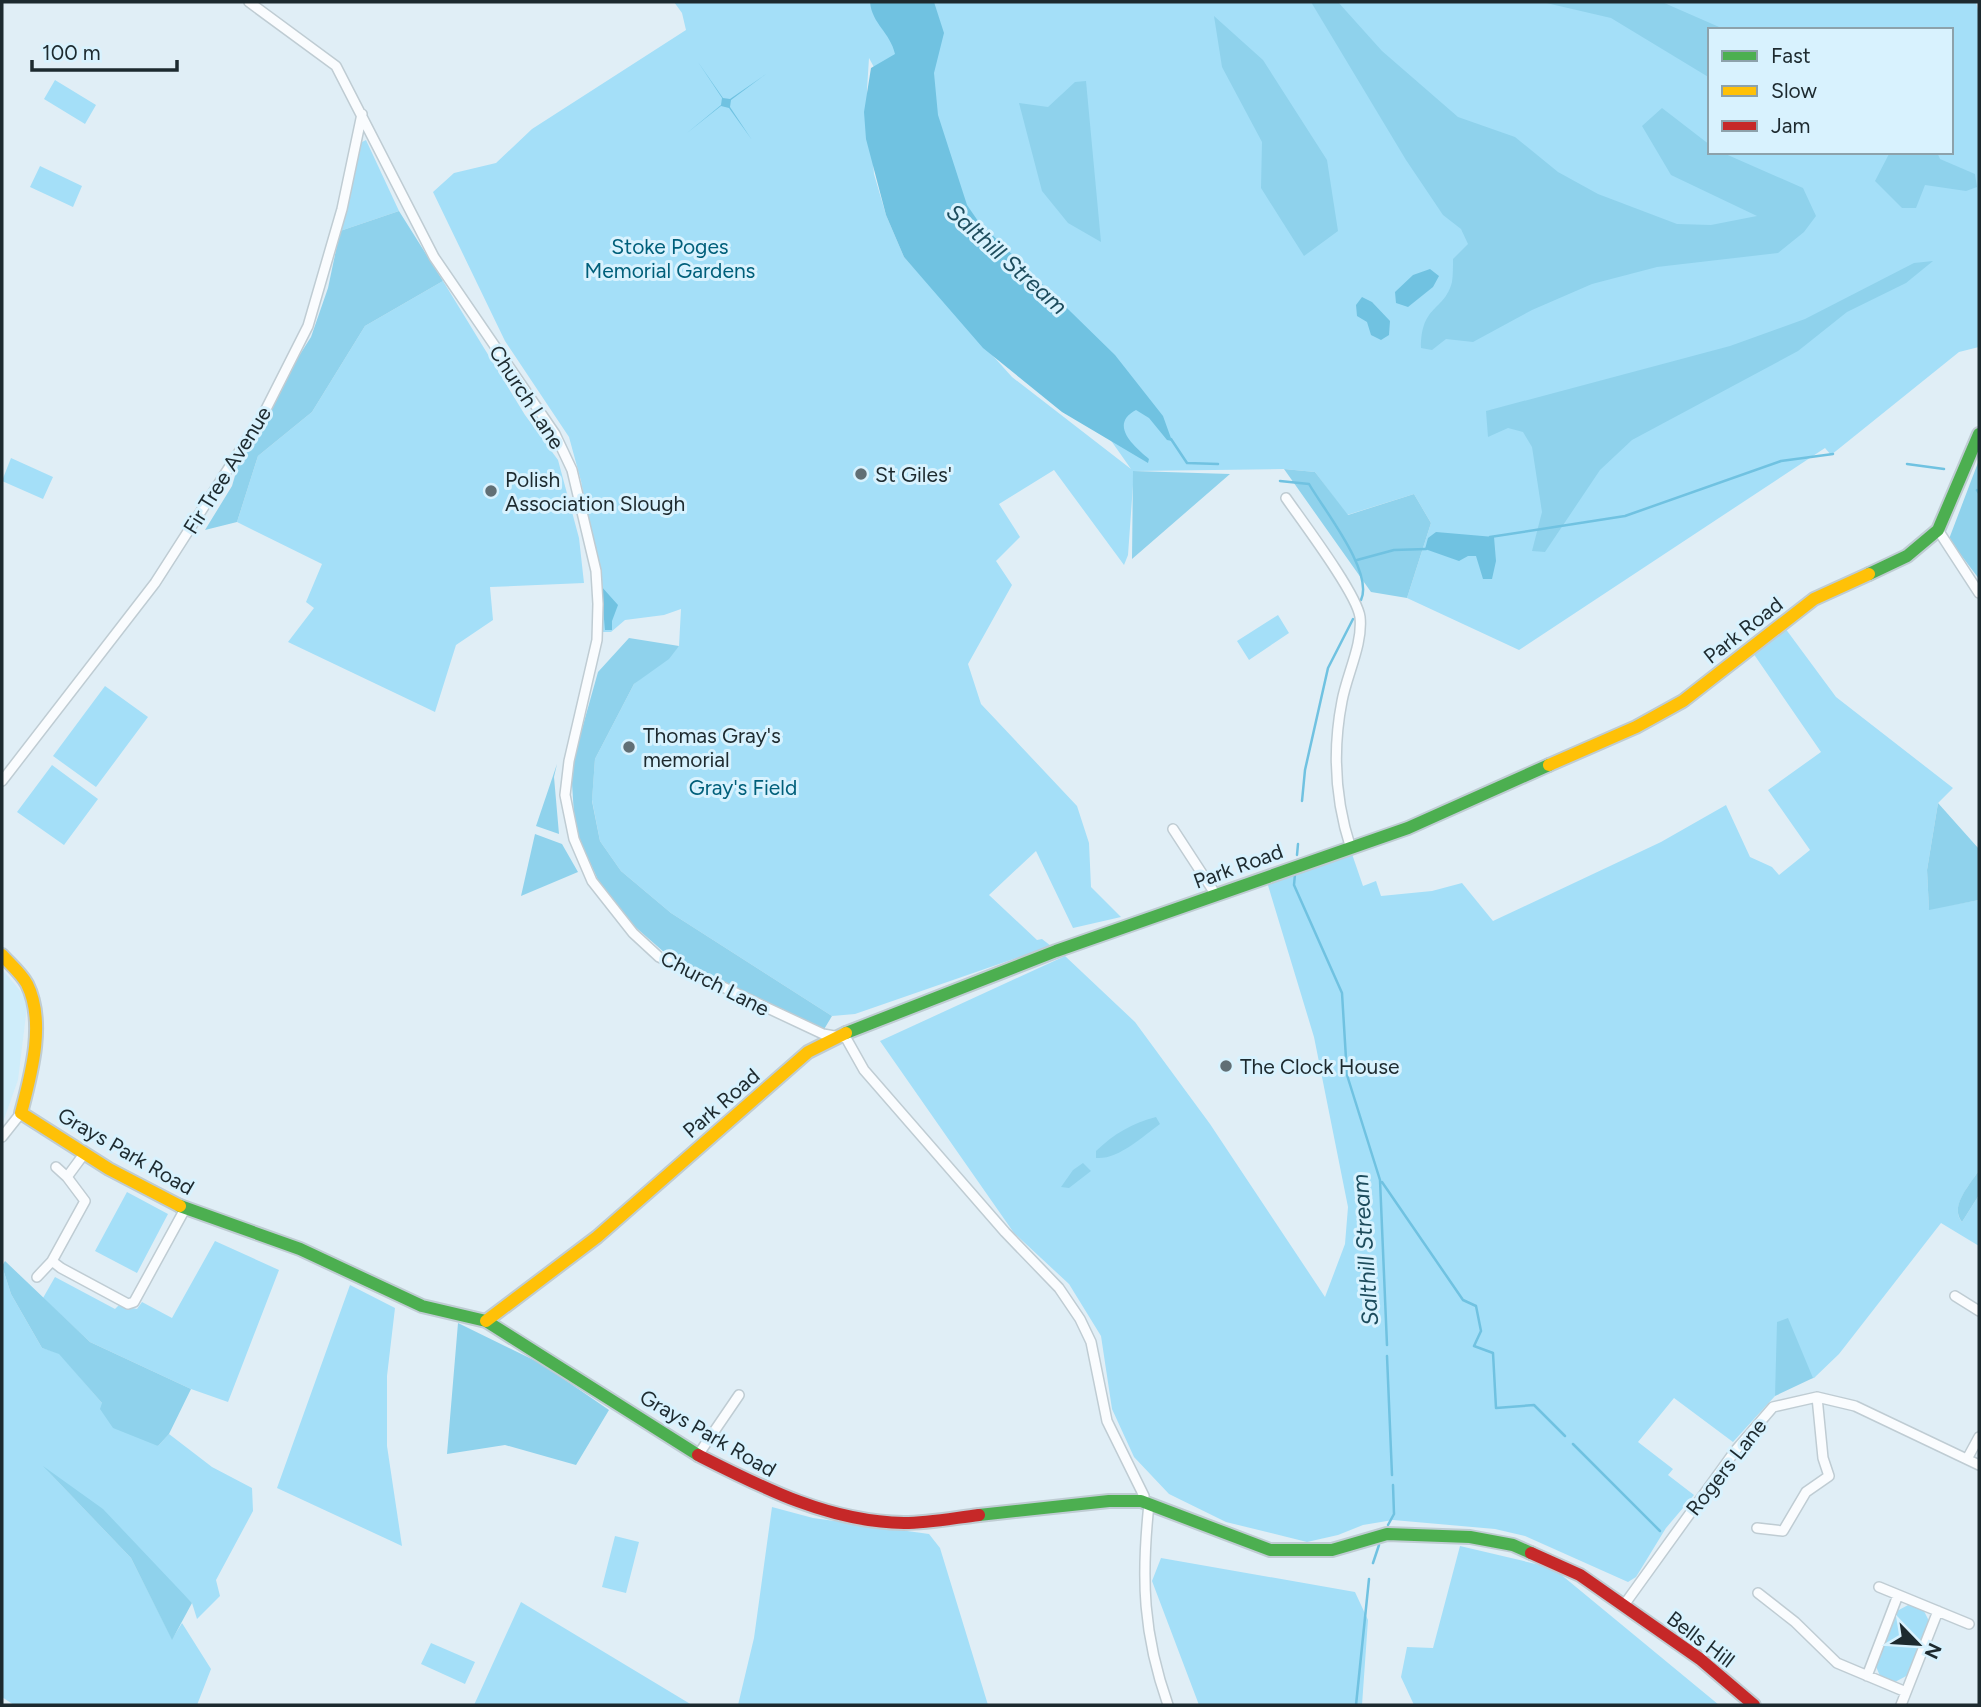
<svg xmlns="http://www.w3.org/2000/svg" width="1981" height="1707" font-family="Figtree,sans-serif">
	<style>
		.built { fill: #cfedfa }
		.green { fill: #a4dff8; fill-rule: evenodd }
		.forest { fill: #8fd2ec }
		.water { fill: #70c2e1 }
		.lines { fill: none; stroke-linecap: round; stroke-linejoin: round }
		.stream { stroke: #70c2e1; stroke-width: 2.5 }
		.street-casing { stroke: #bfccd3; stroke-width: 12 }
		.fast-casing { stroke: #bfccd3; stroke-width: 16 }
		.slow-casing { stroke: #bfccd3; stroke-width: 16 }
		.jam-casing { stroke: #bfccd3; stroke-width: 16 }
		.street { stroke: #fafcfe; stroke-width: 9 }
		.fast { stroke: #4caf50; stroke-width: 12 }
		.slow { stroke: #ffc107; stroke-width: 12 }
		.jam { stroke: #c62828; stroke-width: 12 }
		.poi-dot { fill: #616f75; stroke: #d8f2fe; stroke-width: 2.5 }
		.labels { text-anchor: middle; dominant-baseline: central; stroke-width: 6; stroke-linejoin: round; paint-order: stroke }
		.park-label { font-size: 21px; fill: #005f7a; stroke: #d8f2fe }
		.street-label { font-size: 21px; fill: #1d2a2f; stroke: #d8f2fe }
		.poi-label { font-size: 21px; fill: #1d2a2f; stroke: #d8f2fe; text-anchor: start }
		.water-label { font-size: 23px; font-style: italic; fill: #1d4c5d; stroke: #d8f2fe }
	</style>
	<rect width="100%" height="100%" fill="#e0eef6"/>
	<!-- built -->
	<path class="built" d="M2 969 22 993 27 1007 18 1080 2 1125Z"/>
	<!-- green -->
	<path class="green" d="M674 2H1976L1979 14V347L1959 352 1831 455 1825 448 1519 650 1407 598 1431 523 1414 494 1347 515 1315 472 1284 469 1134 471 1128 555 1124 565 1054 470 999 504 1020 537 996 561 1012 585 968 664 981 704 1077 806 1089 843 1091 887 1121 917 1073 928 1036 851 989 895 1037 940 1042 939 1051 946 855 1014 832 1016 671 913 621 871 600 841 592 800 595 759 634 684 679 646 681 609 664 615 625 620 611 632H603L600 585 581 481 569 437 505 341 433 192 454 173 496 163 532 129 686 30 682 13ZM1710 30H1951V152H1710ZM869 58 960 226 1131 469 1012 377 904 257 886 215 874 174 867 90Z
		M55 80 96 105 85 124 44 99Z
		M366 140 399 211 340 231 358 144Z
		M40 166 82 186 73 207 30 187Z
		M443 281 525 415 558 460 579 538 584 583 490 587 493 620 456 645 435 712 288 642 314 608 306 602 322 564 237 522 258 456 312 412 365 326Z
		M11 458 53 477 43 499 2 481Z
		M1278 615 1289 633 1249 660 1237 641Z
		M1785 628 1836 697 1953 788 1938 803 1927 870 1929 909 1979 900V1170C1970 1185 1949 1207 1962 1222L1979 1195V1246L1941 1223 1839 1354 1814 1378 1777 1382 1775 1396 1733 1442 1674 1398 1638 1442 1673 1469 1668 1475 1694 1495 1666 1528 1636 1577 1628 1582 1525 1536 1495 1529 1393 1520 1363 1525 1338 1535 1307 1542 1226 1522 1169 1494 1134 1457 1112 1409 1101 1336 1069 1284 1014 1233 880 1041 1065 956 1135 1022 1210 1124 1325 1297 1345 1244 1348 1207 1314 1037 1267 882 1352 854 1363 886 1376 881 1381 896 1432 891 1462 883 1493 921 1661 842 1726 805 1750 857 1772 867 1779 875 1810 850 1768 790 1821 752 1753 653Z
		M105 686 148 717 96 787 53 756Z
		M52 765 98 799 64 845 17 812Z
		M127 1192 168 1214 137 1273 95 1251Z
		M215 1241 279 1270 228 1402 191 1389 90 1342 43 1298 55 1277 115 1309 119 1305 137 1309 142 1302 172 1318Z
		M2 1266 11 1294 42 1348 59 1353 102 1403 158 1446 169 1434 212 1467 252 1488 253 1511 216 1580 220 1596 197 1619 192 1603 47 1470 131 1558 172 1639 182 1623 211 1669 197 1705H14L2 1697Z
		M350 1285 395 1308 387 1376V1446L402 1546 277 1488Z
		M772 1507 813 1518 929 1534 940 1548 988 1705H738L754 1638Z
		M615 1536 639 1542 626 1593 602 1587Z
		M1460 1546 1553 1568 1719 1705H1414L1401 1677 1407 1647 1433 1648Z
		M1161 1558 1355 1592 1368 1620 1362 1705H1199L1152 1581Z
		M521 1602 692 1705H474Z
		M1910 1604 1923 1609 1929 1621 1910 1674 1895 1682 1880 1676 1875 1664 1897 1611Z
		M431 1643 475 1662 465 1684 421 1664Z"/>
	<!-- forest -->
	<path class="forest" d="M1311 2H1338L1382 51 1458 117 1515 137 1558 172 1598 194 1677 224 1711 225 1757 216 1671 175 1642 126 1662 108 1710 145V152H1721L1803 188 1816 216 1804 232 1778 253 1657 267 1592 284 1532 310 1473 342 1446 339 1432 350 1421 348C1421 304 1444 312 1452 282 1453 275 1453 266 1453 259L1468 244 1461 229 1443 215 1406 160Z
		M1542 2H1662L1726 30H1710V78L1611 18Z
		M1214 16 1263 60 1327 160 1338 231 1304 256 1261 188 1262 142 1222 67Z
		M1086 81 1101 242 1068 223 1042 191 1019 103 1048 107 1075 82Z
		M1890 152H1937L1940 159 1975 174 1977 187 1966 191 1925 185 1916 208H1902L1875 181Z
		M399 211 443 281 365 326 312 412 258 456 237 522 205 530 232 486 245 441 311 337 328 288 340 231Z
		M1933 261 1906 283 1847 312 1798 351 1632 440 1600 470 1545 552 1532 551 1542 512 1532 447 1523 432 1508 428 1488 437 1486 411 1730 346 1805 319 1914 263Z
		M1979 460V579L1949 539Z
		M1284 469 1315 472 1348 515 1414 494 1431 523 1407 598 1371 592Z
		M1133 471 1230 474 1132 559Z
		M629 638 679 646 669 659 634 684 595 759 592 801 600 841 621 871 671 913 832 1016 823 1031 665 953 633 925 598 880 575 830 571 768 598 672Z
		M557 764 554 777 559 834 536 826Z
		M1938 803 1979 849V900L1929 910 1927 870Z
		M535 834 562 844 578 872 521 896Z
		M1156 1117 1160 1124C1142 1137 1118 1160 1096 1158V1151C1114 1134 1132 1123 1156 1117Z
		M1083 1163 1091 1171 1069 1188 1061 1187 1073 1170Z
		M1979 1170V1195L1962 1222C1949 1206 1970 1185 1979 1170Z
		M5 1261 90 1342 191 1389 169 1434 158 1446 113 1428 100 1409 102 1403 59 1354 42 1348 11 1294 2 1266Z
		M1788 1318 1813 1378 1775 1396 1777 1322Z
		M458 1323 542 1364 609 1410 576 1465 505 1445 447 1454Z
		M43 1466 103 1509 192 1603 172 1640 131 1558Z"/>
	<!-- water -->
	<path class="water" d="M870 2H934L944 33 934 73 938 115 967 205 978 221 1115 355 1163 416 1172 441 1167 440 1149 418 1136 410C1108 425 1135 447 1149 459L1148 463 1062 412 983 348 904 257 886 215 866 139 864 112 871 68 895 54C890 32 872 24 870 2Z
		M698 62 723 98 730 99 766 74 731 100 730 107 752 140 729 108 721 106 687 133 721 105 722 98Z
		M1430 269 1439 276 1433 287 1408 307 1396 303 1395 292 1413 275Z
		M1362 297 1372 302 1390 321 1389 335 1381 340 1371 335 1367 322 1357 316 1356 305Z
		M1436 532 1494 537 1496 561 1492 579H1483L1476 556H1468L1459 561 1425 549 1428 538Z
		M601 586 618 605 612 621V630H605Z"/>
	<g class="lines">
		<!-- stream -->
		<path class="stream" d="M1171 439 1187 463 1218 464
			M1907 464 1944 469
			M1280 481 1309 484C1324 510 1374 572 1361 600
			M1977 490 1979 493
			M1490 537 1625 516 1781 461 1833 454
			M1357 560 1394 550 1426 549
			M1302 801 1305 770 1328 668 1353 619
			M1297 855 1298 844
			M1295 874 1294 885 1342 993 1347 1075 1380 1180 1387 1345
			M1382 1182 1463 1300 1476 1306 1481 1331 1474 1346 1493 1353 1496 1408 1534 1405 1565 1436
			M1387 1356 1392 1475
			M1573 1444 1660 1531
			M1388 1525 1394 1514 1393 1485
			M1373 1563 1379 1545
			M1356 1705 1369 1579"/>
		<!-- street casing -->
		<g class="street-casing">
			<path id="street" d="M249 2 336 66 434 257 555 434 572 470 596 571 598 604 597 640 569 761 565 795 574 839 592 881 633 933 659 957 823 1034 846 1038 864 1070 1005 1232 1059 1288 1080 1319 1091 1342 1107 1421 1144 1496 1141 1501
				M1286 498C1302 521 1357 594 1360 617 1363 644 1347 674 1342 701 1332 752 1335 800 1351 849
				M1938 530 1979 593
				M2 781 155 583 264 413 308 326 342 209 362 114
				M1173 829 1216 895
				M2 1137 21 1113
				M84 1154 67 1177 85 1201 52 1261 61 1268 128 1304 134 1302 185 1209
				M56 1167 67 1177
				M37 1277 52 1261
				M1955 1296 1979 1311
				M698 1455 739 1395
				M1967 1459 1979 1437
				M1149 1504C1141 1579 1143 1634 1168 1705
				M1757 1528 1783 1531 1806 1492 1829 1476 1823 1458 1817 1397
				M1879 1587 1969 1624
				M1758 1593 1795 1622 1837 1663 1906 1692
				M1624 1605 1735 1451 1773 1407 1817 1397 1855 1406 1979 1465
				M1867 1676 1898 1595
				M1901 1705 1938 1611"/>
		</g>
		<!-- fast casing -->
		<g class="fast-casing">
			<path id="fast" d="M1869 574 1907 556 1938 530 1979 434
				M846 1033 1056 951 1408 828 1549 765
				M180 1206 300 1249 422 1306 486 1321 698 1455
				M979 1515 1109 1501H1141L1270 1550H1332L1387 1534 1470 1537 1513 1545 1531 1553"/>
		</g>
		<!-- slow casing -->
		<g class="slow-casing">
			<path id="slow" d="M1549 765 1636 727 1683 701 1814 599 1869 574
				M2 955C10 964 21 973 27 984 46 1022 31 1075 21 1113L109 1169 180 1206
				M486 1321 597 1237 808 1052 846 1033"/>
		</g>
		<!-- jam casing -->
		<g class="jam-casing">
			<path id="jam" d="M698 1455C763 1488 829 1522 904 1523 929 1523 954 1518 979 1515
				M1531 1553 1580 1575 1700 1659 1754 1705"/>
		</g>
		<!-- street -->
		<use href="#street" class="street"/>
		<!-- fast -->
		<use href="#fast" class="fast"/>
		<!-- slow -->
		<use href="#slow" class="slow"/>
		<!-- jam -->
		<use href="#jam" class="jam"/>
	</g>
	<!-- markers -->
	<g class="poi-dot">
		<circle cx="861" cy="474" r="7"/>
		<circle cx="491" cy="491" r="7"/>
		<circle cx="629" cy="747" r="7"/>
		<circle cx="1226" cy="1066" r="7"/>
	</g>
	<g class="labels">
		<!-- park labels -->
		<g class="park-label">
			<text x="670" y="246">Stoke Poges<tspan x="670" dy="24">Memorial Gardens</tspan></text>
			<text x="743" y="787">Gray's Field</text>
		</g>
		<!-- street labels -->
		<g class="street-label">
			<text transform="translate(527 397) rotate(57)">Church Lane</text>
			<text transform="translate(227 470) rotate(-58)">Fir Tree Avenue</text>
			<text transform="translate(1743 630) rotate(-38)">Park Road</text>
			<text transform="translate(1238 866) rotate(-20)">Park Road</text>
			<text transform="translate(715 983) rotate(27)">Church Lane</text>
			<text transform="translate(721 1103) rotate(-41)">Park Road</text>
			<text transform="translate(126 1151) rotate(30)">Grays Park Road</text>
			<text transform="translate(708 1433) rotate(30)">Grays Park Road</text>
			<text transform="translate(1726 1467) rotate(-52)">Rogers Lane</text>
			<text transform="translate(1701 1639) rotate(37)">Bells Hill</text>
		</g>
		<!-- poi labels -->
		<g class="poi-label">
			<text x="875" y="474">St Giles'</text>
			<text x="505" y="479">Polish<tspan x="505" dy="24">Association Slough</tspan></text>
			<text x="643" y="735">Thomas Gray's<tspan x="643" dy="24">memorial</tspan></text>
			<text x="1240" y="1066">The Clock House</text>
		</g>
		<!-- water labels -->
		<g class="water-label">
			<text transform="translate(1007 259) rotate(42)">Salthill Stream</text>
			<text transform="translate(1365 1250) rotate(-94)">Salthill Stream</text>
		</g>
	</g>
	<!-- border -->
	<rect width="1981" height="1707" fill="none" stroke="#1d2a2f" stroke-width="7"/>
	<!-- legend -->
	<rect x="1708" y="28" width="245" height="126" fill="#d8f2fe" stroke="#8da2ab" stroke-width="2"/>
	<rect x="1722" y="51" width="35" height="10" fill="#4caf50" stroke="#8da2ab" stroke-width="2"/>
	<text x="1771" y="63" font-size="21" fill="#1d2a2f">Fast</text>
	<rect x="1722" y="86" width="35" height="10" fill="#ffc107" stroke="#8da2ab" stroke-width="2"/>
	<text x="1771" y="98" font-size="21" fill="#1d2a2f">Slow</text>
	<rect x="1722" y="121" width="35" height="10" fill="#c62828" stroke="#8da2ab" stroke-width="2"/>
	<text x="1771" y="133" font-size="21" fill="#1d2a2f">Jam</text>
	<!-- north arrow -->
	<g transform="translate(1918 1644) rotate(115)" stroke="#d8f2fe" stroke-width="5" paint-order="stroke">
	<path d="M0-5L12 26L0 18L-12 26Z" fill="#1d2a2f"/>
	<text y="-10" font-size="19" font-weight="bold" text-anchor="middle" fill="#1d2a2f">N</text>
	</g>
	<!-- scale -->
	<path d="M32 60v10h145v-10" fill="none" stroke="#1d2a2f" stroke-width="3.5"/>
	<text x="42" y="60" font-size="21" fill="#1d2a2f" stroke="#d8f2fe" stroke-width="5" paint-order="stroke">100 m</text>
</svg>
